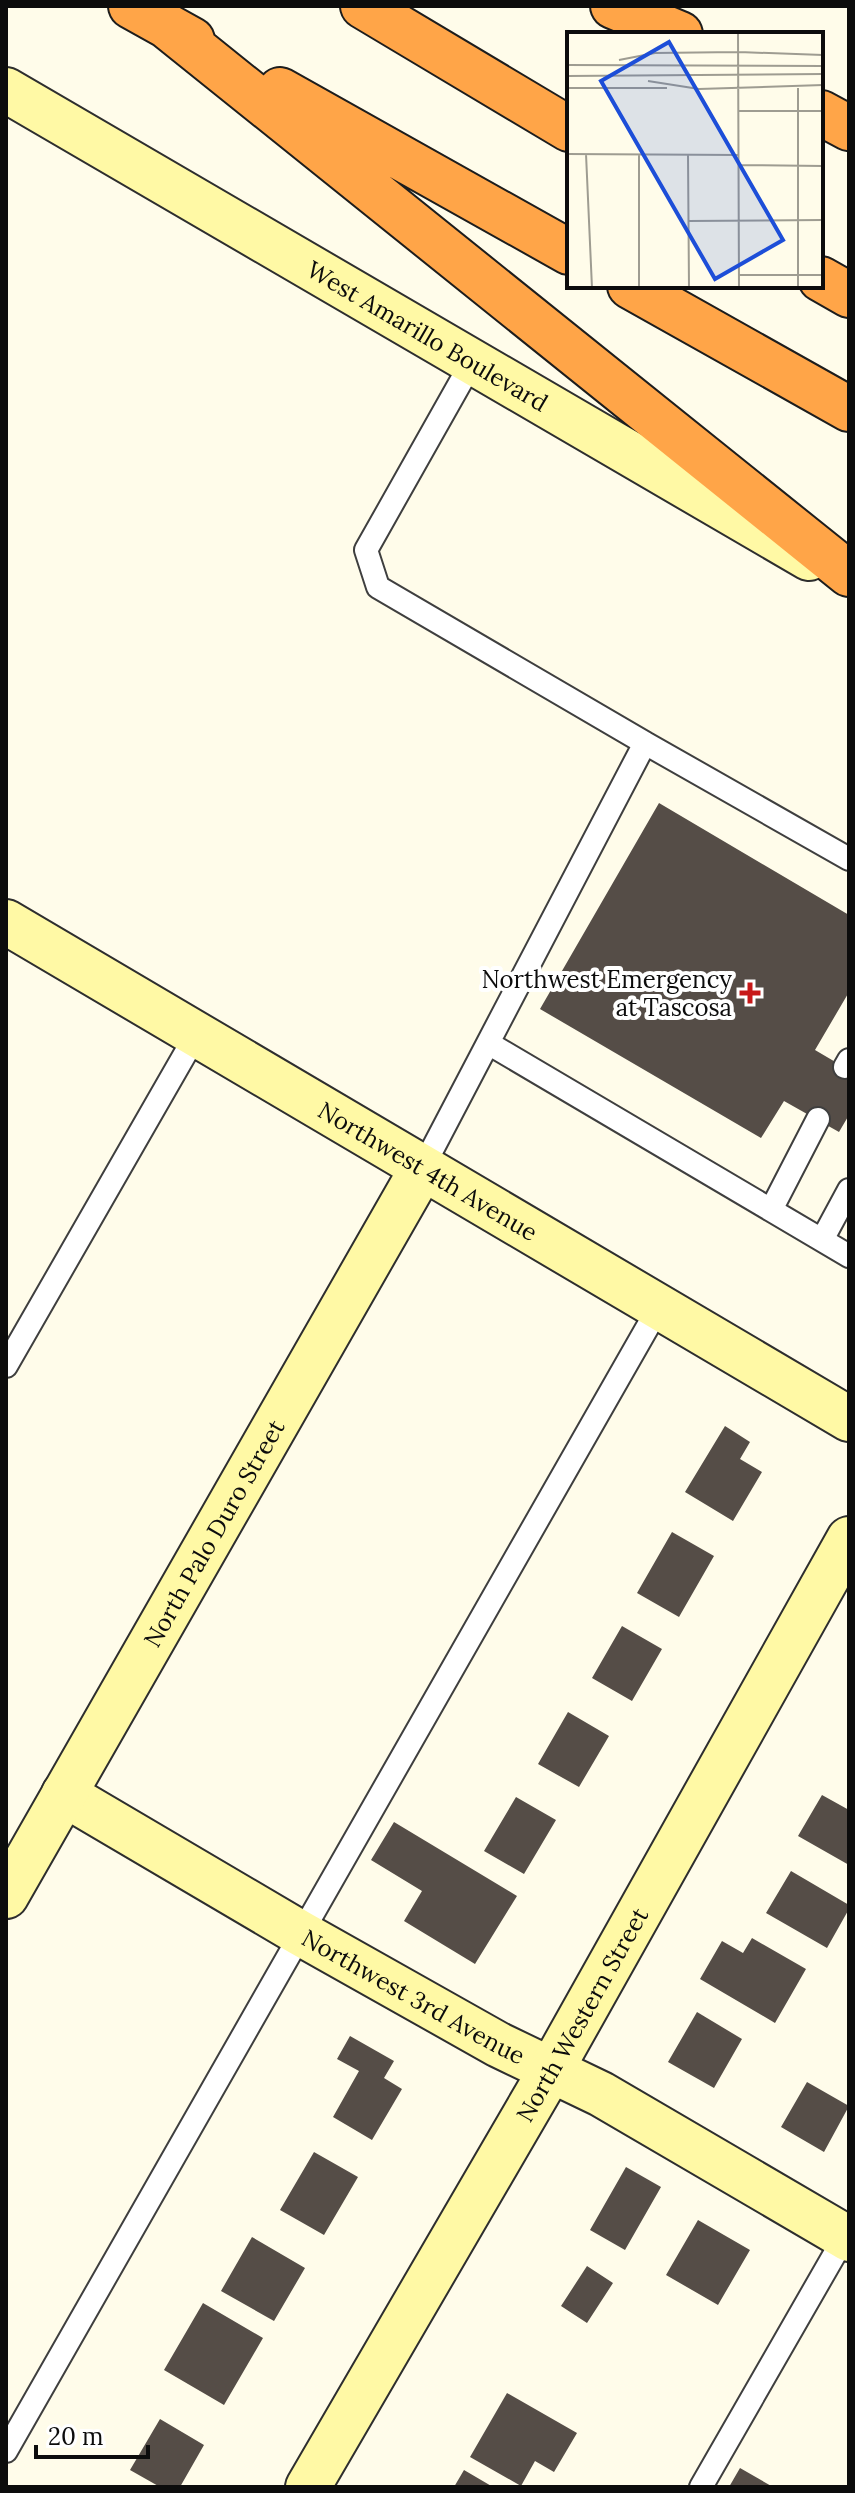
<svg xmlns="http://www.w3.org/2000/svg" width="855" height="2493" font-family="Lora,serif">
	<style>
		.building { fill: #554d47 }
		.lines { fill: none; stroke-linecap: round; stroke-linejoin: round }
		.lane-casing { stroke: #3f3f3f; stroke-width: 26 }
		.secondary-casing { stroke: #2e2e2e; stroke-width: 48 }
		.highway-casing { stroke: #1d1d1d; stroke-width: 48 }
		.lane { stroke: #fff; stroke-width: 22 }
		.secondary { stroke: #fff9a5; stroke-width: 44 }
		.highway { stroke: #ffa548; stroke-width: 44 }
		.poi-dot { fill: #c71818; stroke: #fff; stroke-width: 3 }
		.labels { text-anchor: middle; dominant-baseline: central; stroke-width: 8; stroke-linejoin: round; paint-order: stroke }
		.street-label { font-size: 24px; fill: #0c0c0c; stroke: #fff }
		.poi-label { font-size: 24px; fill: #0c0c0c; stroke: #fff; text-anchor: end }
		.inset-road { fill: none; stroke: #9e9c91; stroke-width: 2 }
		.view { fill: #1d4ed8; fill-opacity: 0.15; stroke: #1d4ed8; stroke-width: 4 }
		.inset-edge { fill: none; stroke: #0c0c0c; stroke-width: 4 }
	</style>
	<rect width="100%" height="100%" fill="#fffcea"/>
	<!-- building -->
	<path class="building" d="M659 803 849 915V992L815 1050 849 1070V1115L839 1132 784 1101 761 1138 540 1009Z
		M725 1426 750 1442 740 1459 762 1472 733 1521 685 1492Z
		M672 1532 714 1556 679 1617 637 1593Z
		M622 1626 662 1649 632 1701 592 1678Z
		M568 1712 609 1736 579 1787 538 1764Z
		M822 1795 849 1810V1865L798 1836Z
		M516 1797 556 1820 524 1874 484 1851Z
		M394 1822 517 1896 475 1964 404 1921 422 1891 371 1860Z
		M791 1871 849 1905V1909L827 1948 766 1913Z
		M752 1938 806 1969 775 2023 700 1979 722 1941 743 1953Z
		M697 2012 742 2039 714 2088 668 2062Z
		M350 2036 394 2061 384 2078 402 2089 372 2140 333 2117 359 2071 337 2059Z
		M807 2082 849 2106 824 2152 781 2127Z
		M314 2152 358 2177 324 2235 280 2210Z
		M626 2167 661 2187 625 2250 590 2230Z
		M698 2220 750 2250 718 2305 666 2275Z
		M252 2237 305 2268 274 2321 221 2291Z
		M587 2266 613 2283 587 2323 561 2306Z
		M203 2303 263 2338 224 2405 164 2370Z
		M507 2393 577 2433 554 2472 535 2461 521 2486 470 2457Z
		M160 2419 204 2445 180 2487H160L130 2470Z
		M740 2468 773 2487H729Z
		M464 2470 493 2487H454Z"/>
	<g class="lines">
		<!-- lane casing -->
		<g class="lane-casing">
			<path id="lane" d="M472 362 366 550 378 587 645 743
				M488 1043 645 743 849 859
				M845 1067 849 1060
				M422 1169 488 1043 849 1256
				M771 1210 818 1119
				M822 1240 849 1190
				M6 1366 196 1035
				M6 2451 659 1307
				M701 2487 848 2231"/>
		</g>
		<!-- secondary casing -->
		<g class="secondary-casing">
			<g id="secondary">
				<path id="s1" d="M6 90 809 558"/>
				<path id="s2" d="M6 922 849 1419"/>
				<path id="s3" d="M64 1794 300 1933 499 2045 601 2094 849 2239"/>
				<path id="s4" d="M6 1896 422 1169"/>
				<path id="s5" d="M308 2487 551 2070 849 1539"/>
			</g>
		</g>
		<!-- highway casing -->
		<g class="highway-casing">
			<path id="highway" d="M131 6 192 40
				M363 6 569 129
				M613 6 680 34
				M168 27 849 574
				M280 90 569 252
				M821 113 849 128
				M821 279 849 295
				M630 286 849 409"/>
		</g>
		<!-- lane -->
		<use href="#lane" class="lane"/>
		<!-- secondary -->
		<use href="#secondary" class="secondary"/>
		<!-- highway -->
		<use href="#highway" class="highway"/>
	</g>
	<!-- markers -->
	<path class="poi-dot" d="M746 981h8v8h8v8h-8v8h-8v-8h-8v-8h8z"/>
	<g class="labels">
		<!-- street labels -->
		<g class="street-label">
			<text stroke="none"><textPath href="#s1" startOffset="488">West Amarillo Boulevard</textPath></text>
			<text stroke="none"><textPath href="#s2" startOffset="490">Northwest 4th Avenue</textPath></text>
			<text stroke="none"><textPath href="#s4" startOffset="418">North Palo Duro Street</textPath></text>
			<text stroke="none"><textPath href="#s3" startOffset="404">Northwest 3rd Avenue</textPath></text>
			<text stroke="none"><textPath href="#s5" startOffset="546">North Western Street</textPath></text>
		</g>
		<!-- poi labels -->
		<g class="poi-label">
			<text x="732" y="979">Northwest Emergency<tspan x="732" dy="28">at Tascosa</tspan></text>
		</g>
	</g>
	<!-- overview -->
	<g transform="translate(567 32)">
		<rect width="256" height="256" fill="#fffcea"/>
		<path class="inset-road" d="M171 0 172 256M172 20 256 23M52 28 88 21 171 20M0 33 256 34M0 44 256 42M81 49 132 57M0 56H100M231 56V256M132 57 256 53M172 79H256M0 122 172 123M19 122 25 256M72 122V256M121 123 122 256M172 133 256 134M121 189 256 188M172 243H256"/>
		<path class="view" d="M102 10 216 208 148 247 34 49Z"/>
		<rect width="256" height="256" class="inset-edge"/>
	</g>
	<!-- border -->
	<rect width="855" height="2493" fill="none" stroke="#0c0c0c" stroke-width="16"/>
	<!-- scale -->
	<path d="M36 2445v12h112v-12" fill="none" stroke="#0c0c0c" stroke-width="4"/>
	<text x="48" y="2445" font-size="24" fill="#0c0c0c" stroke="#ffffff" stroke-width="6" paint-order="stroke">20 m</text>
</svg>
